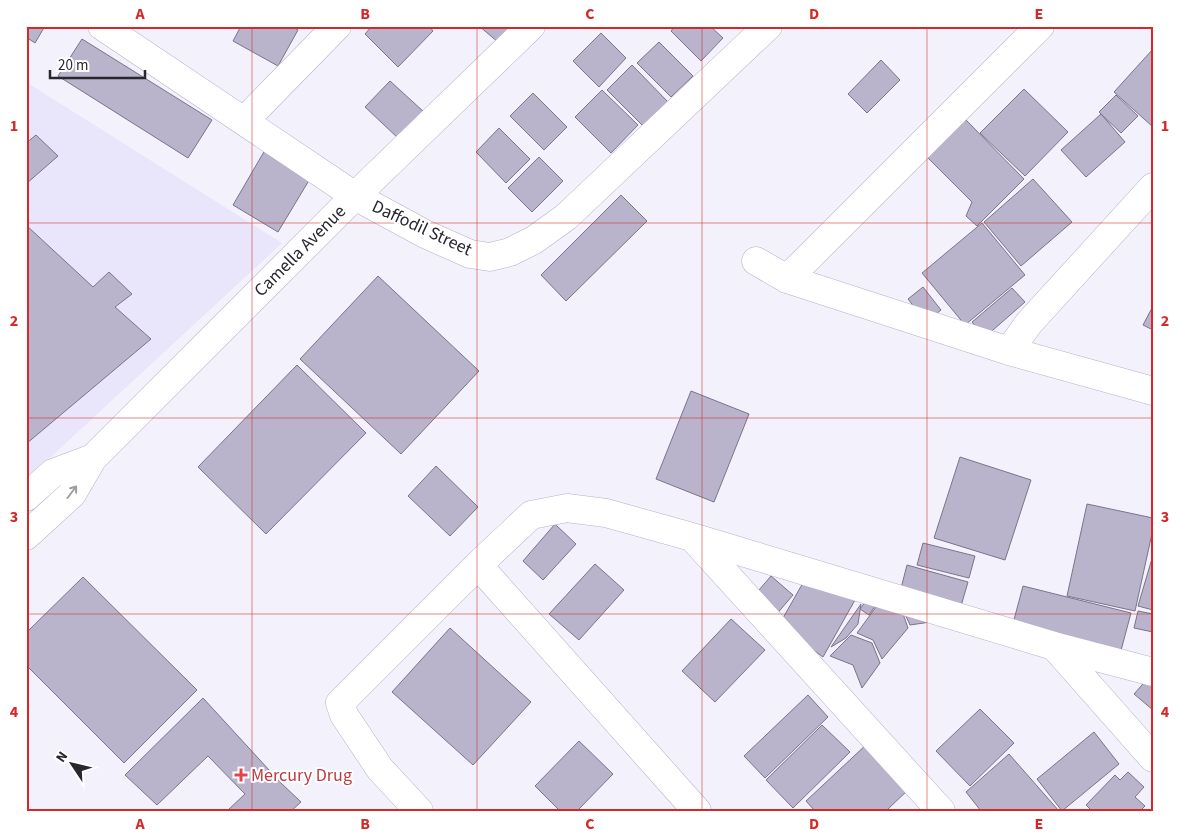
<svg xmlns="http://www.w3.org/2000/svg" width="1179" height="837" font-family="'Source Sans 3',sans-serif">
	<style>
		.education { fill: #e9e5fb }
		.building { fill: #b9b4cc; stroke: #79748a }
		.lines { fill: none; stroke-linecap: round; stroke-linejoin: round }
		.minor-casing { stroke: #b6b1c9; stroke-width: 29 }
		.minor { stroke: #fff; stroke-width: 28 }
		.oneway { stroke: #9e9da1 }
		.grid { fill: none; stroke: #d62828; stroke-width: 1; stroke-opacity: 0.55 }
		.health-dot { fill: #e0444e; stroke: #fff; stroke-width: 2 }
		.labels { text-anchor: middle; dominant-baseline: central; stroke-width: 4; stroke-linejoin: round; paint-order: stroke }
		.street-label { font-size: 18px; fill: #28262f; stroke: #fff }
		.health-label { font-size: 18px; fill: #be3a42; stroke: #fff; text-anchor: start }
		.neatline { fill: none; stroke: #d62828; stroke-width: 2 }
		.grid-label { font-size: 16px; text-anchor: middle; font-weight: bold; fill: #d62828 }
	</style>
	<rect width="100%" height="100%" fill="#f3f1fb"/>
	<!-- education -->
	<path class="education" d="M26 82 282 243 26 480Z"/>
	<!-- building -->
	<path class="building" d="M26 26H45L35 43 26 37Z
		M241 26H291L298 30 278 66 233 41Z
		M372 26H429L433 31 398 67 365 34Z
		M479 26H523L505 48Z
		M675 26H710L723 38 701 61 671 31Z
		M601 33 626 58 599 87 573 61Z
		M82 39 212 120 188 158 58 76Z
		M659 42 693 76 671 97 637 63Z
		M1153 49V127L1114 92Z
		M881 60 900 80 867 113 848 94Z
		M632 65 669 103 645 128 607 90Z
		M390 81 424 112 399 139 365 107Z
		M1024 89 1068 132 1025 176 980 133Z
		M602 90 638 125 611 153 575 117Z
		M533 93 567 127 544 150 510 116Z
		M1116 95 1138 116 1121 133 1099 112Z
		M1101 114 1125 142 1086 177 1061 150Z
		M966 120 1024 179 977 226 966 216 972 202 928 158Z
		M499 128 530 159 506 183 476 152Z
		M36 135 58 156 26 184V143Z
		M265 150 311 177 278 232 233 205Z
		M539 157 563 181 532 212 508 188Z
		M1033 179 1072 222 1021 266 984 222Z
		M621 195 647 221 566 301 541 275Z
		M982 223 1025 275 965 325 922 273Z
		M26 225 93 287 109 272 132 294 115 307 151 339 26 444Z
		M378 276 479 371 401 454 300 359Z
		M923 287 941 310 926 322 908 299Z
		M1012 288 1025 302 985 337 972 322Z
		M1153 306V330L1143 325Z
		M297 365 366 433 266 534 198 467Z
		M691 391 749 414 714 502 656 479Z
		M960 457 1031 480 1005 560 934 538Z
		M436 466 478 507 450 536 408 496Z
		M1087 504 1153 518V529L1135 611 1067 596Z
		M555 524 576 544 543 580 523 561Z
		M923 543 975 556 969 578 917 565Z
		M1153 555V610L1138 606Z
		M595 564 624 590 579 640 549 614Z
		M907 565 968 582 959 613 899 596Z
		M771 576 793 595 775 616 753 597Z
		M83 577 197 690 124 763 26 665V633Z
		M804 581 855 600 823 657 779 625Z
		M1023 586 1131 613 1119 658 1011 631Z
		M872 593 875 606 869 615 860 609Z
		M900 603 951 619 910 625Z
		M861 604 858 624 846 638 831 647Z
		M900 605 908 628 882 659 873 640 857 633 876 607Z
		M1138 611 1153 614V632L1134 628Z
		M731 619 765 650 715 702 682 671Z
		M450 628 531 702 473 765 392 692Z
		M851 635 872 643 880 663 862 688 853 665 830 656Z
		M1150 676 1153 678V710L1134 694Z
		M808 695 828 717 765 778 744 756Z
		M203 698 281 783 301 802 291 811H227L245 794 208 756 157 805 125 775Z
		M980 709 1014 743 970 786 936 751Z
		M822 725 850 752 793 808 766 780Z
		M1094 732 1119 764 1062 811 1037 779Z
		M579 741 613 774 577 811H560L535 786Z
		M868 743 910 788 888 809 890 811H815L806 801Z
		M1009 754 1059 811H981L966 792Z
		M1128 772 1144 787 1135 797 1145 806 1140 811H1092L1086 805 1115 775 1120 780Z"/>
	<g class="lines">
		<!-- minor casing -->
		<g class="minor-casing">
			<path id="minor" d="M102 26 355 196 425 234 470 254 490 257 510 252 534 240 566 217 768 26
				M244 121 337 26
				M756 261 787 279 1009 351 1153 391
				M787 279 1040 26
				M1009 351 1029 323 1153 187
				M26 497 53 473 93 458
				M26 536 72 494 93 458 355 196 531 26
				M692 537 941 811
				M478 565 697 811
				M1054 646 1153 758
				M419 811 380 769 344 715 340 703 478 565 531 515 567 508 606 513 692 537 1054 646 1153 672"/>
		</g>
		<!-- minor -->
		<use href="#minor" class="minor"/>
	</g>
	<!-- one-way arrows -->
	<defs><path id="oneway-shaft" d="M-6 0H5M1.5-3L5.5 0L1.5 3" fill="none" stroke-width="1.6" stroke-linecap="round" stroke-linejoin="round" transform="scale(1.25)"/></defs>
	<use class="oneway" href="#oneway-shaft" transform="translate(72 492) rotate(-53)"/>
	<!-- grid -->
	<path class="grid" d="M252 26V811M477 26V811M702 26V811M927 26V811M26 223H1153M26 418H1153M26 614H1153"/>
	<!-- markers -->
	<path class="health-dot" d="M238.5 767.5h5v5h5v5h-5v5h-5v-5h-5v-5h5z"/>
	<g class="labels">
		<!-- street labels -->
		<g class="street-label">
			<text transform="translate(422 228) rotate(25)">Daffodil Street</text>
			<text transform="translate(300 251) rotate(-45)">Camella Avenue</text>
		</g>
		<!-- health labels -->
		<g class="health-label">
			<text x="251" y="775">Mercury Drug</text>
		</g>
	</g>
	<!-- border -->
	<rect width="1179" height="837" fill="none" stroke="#ffffff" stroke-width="55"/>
	<!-- north arrow -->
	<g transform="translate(72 764) rotate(305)" stroke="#ffffff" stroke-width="4" paint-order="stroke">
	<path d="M0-4L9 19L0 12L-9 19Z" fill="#28262f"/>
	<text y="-8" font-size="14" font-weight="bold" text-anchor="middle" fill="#28262f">N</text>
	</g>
	<!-- scale -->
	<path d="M50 70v8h95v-8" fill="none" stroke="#28262f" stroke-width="2.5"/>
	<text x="58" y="70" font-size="15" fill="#28262f" stroke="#ffffff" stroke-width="4" paint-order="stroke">20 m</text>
	<rect x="28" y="28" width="1124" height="782" class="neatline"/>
	<g class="grid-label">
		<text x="140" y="19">A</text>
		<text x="365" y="19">B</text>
		<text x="590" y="19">C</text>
		<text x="814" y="19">D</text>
		<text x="1039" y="19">E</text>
		<text x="14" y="131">1</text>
		<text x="1165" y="131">1</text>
		<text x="14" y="326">2</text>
		<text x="1165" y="326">2</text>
		<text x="14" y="522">3</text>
		<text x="1165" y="522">3</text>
		<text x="14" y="717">4</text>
		<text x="1165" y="717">4</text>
		<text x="140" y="829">A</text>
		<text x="365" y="829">B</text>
		<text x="590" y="829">C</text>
		<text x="814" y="829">D</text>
		<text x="1039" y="829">E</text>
	</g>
</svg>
